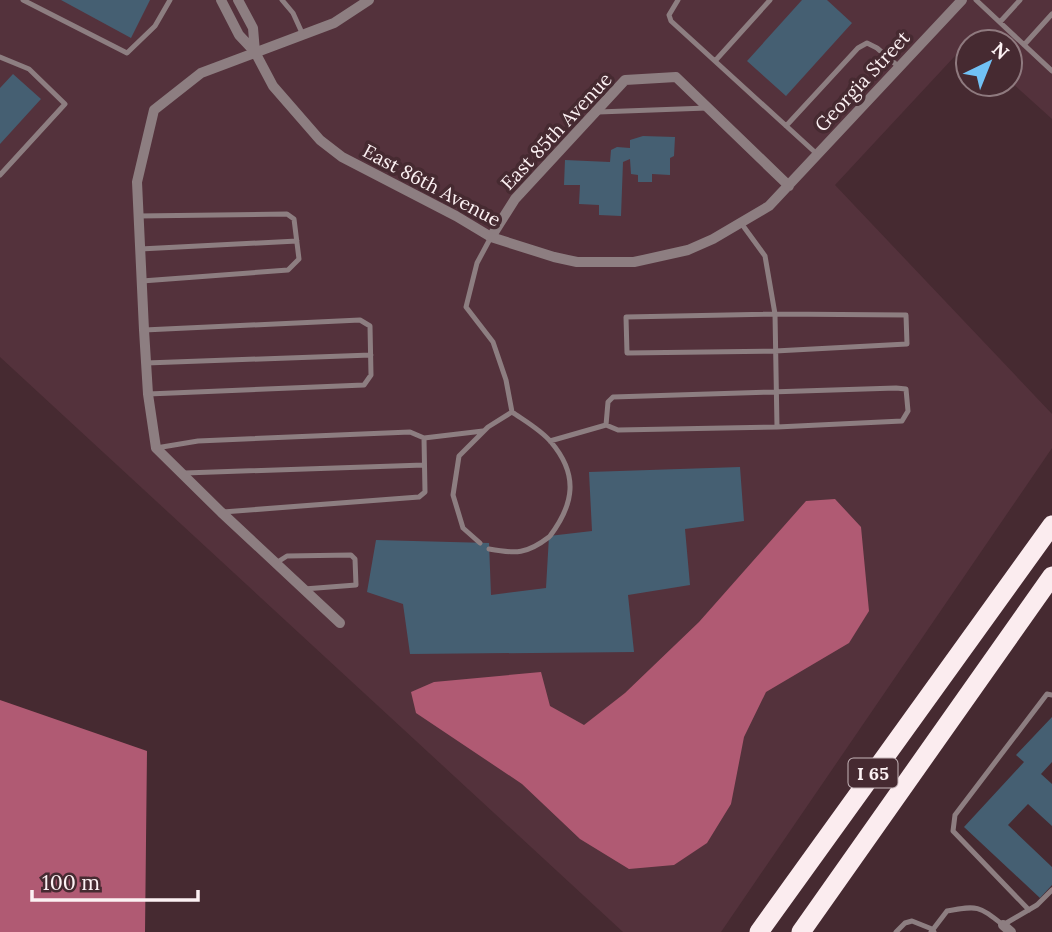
<svg xmlns="http://www.w3.org/2000/svg" width="1052" height="932" font-family="Lora,serif">
	<style>
		.built { fill: #54323c }
		.water { fill: #b05a73 }
		.building { fill: #455f72 }
		.lines { fill: none; stroke-linecap: round; stroke-linejoin: round }
		.lane { stroke: #8d7e81; stroke-width: 5 }
		.street { stroke: #8d7e81; stroke-width: 10 }
		.highway { stroke: #fbecef; stroke-width: 19 }
		.labels { text-anchor: middle; dominant-baseline: central; stroke-width: 7; stroke-linejoin: round; paint-order: stroke }
		.shield { fill: #462a31; stroke: #c5b5b9; stroke-width: 2 }
		.shield-label { font-size: 18px; font-weight: bold; fill: #fcf1f3 }
		.street-label { font-size: 19px; fill: #fcf1f3; stroke: #462a31 }
	</style>
	<rect width="100%" height="100%" fill="#462a31"/>
	<!-- built -->
	<path class="built" d="M0 0H1052V119L1010 81V42H968L835 185 1052 414V448L721 932H623L0 357Z"/>
	<!-- water -->
	<path class="water" d="M835 499 861 527 869 611 849 643 766 692 744 737 731 804 707 843 674 865 629 869 580 839 522 784 416 713 411 692 434 682 541 672 550 706 584 725 625 693 699 622 806 501Z
		M0 700 147 751 145 932H0Z"/>
	<!-- building -->
	<path class="building" d="M61 0H150L131 38Z
		M802 0H827L852 23 786 96 747 61Z
		M13 74 41 99 0 144V88Z
		M643 136 675 137 674 156 670 158V175L652 174V182H638V175L631 174 630 159 623 162 621 216 599 215V205L579 204 580 185H564L565 160 610 162 611 150 617 147 630 148V140Z
		M740 467 744 521 685 529 690 585 628 595 634 652 410 654 403 604 367 592 376 540 489 543 491 595 546 588 549 536 592 531 589 472Z
		M1052 717V762L1041 774 1052 784V826L1028 804 1008 825 1052 867V885L1040 898 964 827 1024 762 1016 755Z"/>
	<g class="lines">
		<!-- lane -->
		<path class="lane" d="M23 0 127 53 155 26 170 0
			M282 0 293 13 303 35
			M678 0 669 15 671 21 818 155
			M976 0 1052 71
			M1000 22 1020 0
			M1024 45 1052 14
			M0 57 29 69 65 104 0 175
			M715 61 770 0
			M598 112 707 108
			M786 126 858 48 867 43 877 48 899 67
			M138 216 287 214 294 219 299 259 288 270 142 281
			M741 223 765 256 775 314 777 427 902 421 908 411 906 389 896 388 613 397 608 402 606 425 618 430 777 427
			M491 237 477 263 466 307 493 342 506 380 512 412
			M140 249 297 241
			M775 314 906 315 907 344 775 351 627 353 626 317Z
			M144 330 360 320 370 326 371 375 364 385 148 394
			M146 363 371 355
			M424 438 483 431
			M550 441 606 425
			M156 448 198 441 410 432 424 438 425 492 419 497 223 512
			M185 473 424 465
			M480 543 463 528 453 495 459 456 488 427 512 412C525 421 541 430 551 442 579 475 574 504 550 536
			M489 549C516 554 527 554 549 537
			M276 563 287 556 351 555 355 559 356 585 304 589
			M1029 910 953 831 955 815 1047 694 1052 695
			M896 932 905 923 912 921 932 929 934 932
			M931 932 947 911C978 905 979 906 1003 925L1037 905 1052 890"/>
		<!-- street -->
		<path class="street" d="M221 0 239 35 255 52 273 86 320 140 342 157 456 216 491 237 554 257 577 262H634L688 250 713 239 769 206 962 0
			M238 0 253 28 255 52
			M491 237 515 199 625 80 676 77 789 186
			M340 623 221 512 156 448 148 394 144 330 137 182 154 110 201 73 334 23 369 0
			M1003 925 1011 932"/>
		<!-- highway -->
		<path class="highway" d="M759 932 1052 525
			M801 932 1052 576"/>
	</g>
	<g class="labels">
		<!-- shield labels -->
		<rect class="shield" x="848.5" y="758.5" width="49" height="29" rx="5"/>
		<g class="shield-label">
			<text x="873" y="773">I 65</text>
		</g>
		<!-- street labels -->
		<g class="street-label">
			<text transform="translate(862 81) rotate(-47)">Georgia Street</text>
			<text transform="translate(556 131) rotate(-47)">East 85th Avenue</text>
			<text transform="translate(432 185) rotate(28)">East 86th Avenue</text>
		</g>
	</g>
	<!-- north arrow -->
	<g transform="translate(989 63) rotate(43)"><circle r="33" fill="#462a31" stroke="#8f7a7f" stroke-width="2"/>
	<path d="M0-5L12 26L0 18L-12 26Z" fill="#71c1f5"/>
	<text y="-10" font-size="19" font-weight="bold" text-anchor="middle" fill="#fcf1f3">N</text>
	</g>
	<!-- scale -->
	<path d="M32 890v10h166v-10" fill="none" stroke="#fcf1f3" stroke-width="3.5"/>
	<text x="42" y="890" font-size="21" fill="#fcf1f3" stroke="#462a31" stroke-width="5" paint-order="stroke">100 m</text>
</svg>
